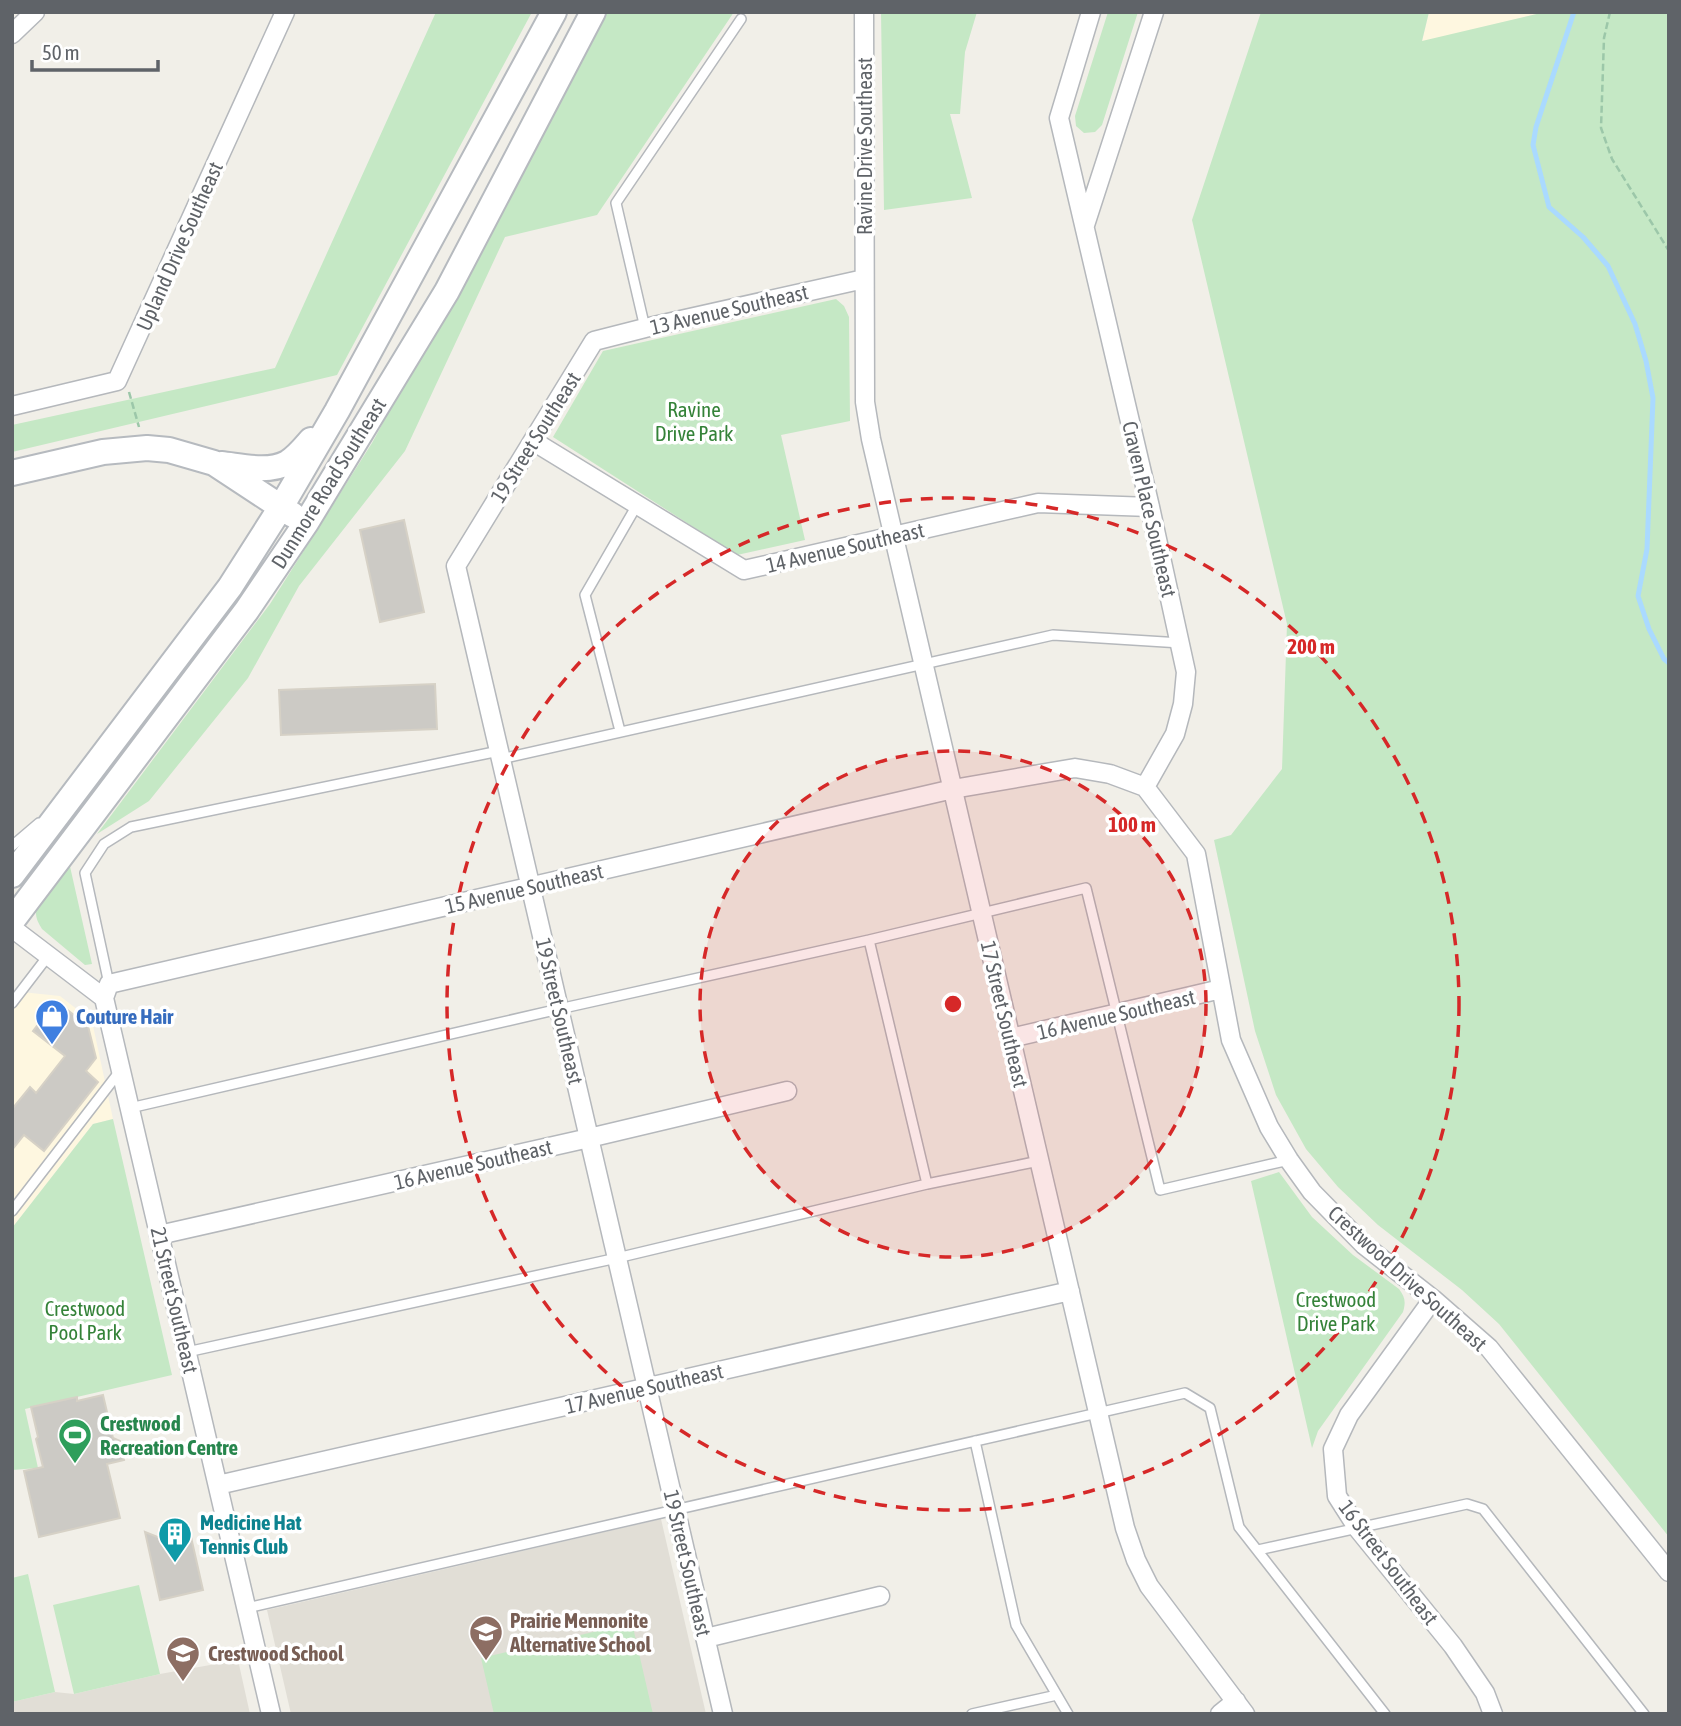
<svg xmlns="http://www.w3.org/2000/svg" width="1681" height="1726" font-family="'Asap Condensed',sans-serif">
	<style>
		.commercial { fill: #fef7e0 }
		.education { fill: #e1ded6 }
		.green { fill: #c5e8c5 }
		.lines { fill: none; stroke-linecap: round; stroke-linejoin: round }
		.stream { stroke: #aadaff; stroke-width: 5 }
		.building { fill: #cccac5; stroke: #d6d1c6; stroke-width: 2 }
		.service-casing { stroke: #b5b8bc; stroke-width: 12 }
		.minor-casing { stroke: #b5b8bc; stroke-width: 21 }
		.secondary-casing { stroke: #b6babf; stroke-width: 28 }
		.path { stroke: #9cc7a9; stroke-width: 2.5; stroke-dasharray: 7 3.5; stroke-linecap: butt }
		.service { stroke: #fff; stroke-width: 9 }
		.minor { stroke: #fff; stroke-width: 18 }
		.secondary { stroke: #fff; stroke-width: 24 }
		.ring { fill: none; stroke: #d62828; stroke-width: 3.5; stroke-dasharray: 12 9 }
		.labels { text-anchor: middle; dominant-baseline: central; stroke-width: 7; stroke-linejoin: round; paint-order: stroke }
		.street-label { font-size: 21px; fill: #5f6368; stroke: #fff }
		.park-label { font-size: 21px; fill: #348238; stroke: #fff }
		.shop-label { font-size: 21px; font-weight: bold; fill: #366cbe; stroke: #fff; text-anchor: start }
		.leisure-label { font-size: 21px; font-weight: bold; fill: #27864d; stroke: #fff; text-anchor: start }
		.culture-label { font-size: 21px; font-weight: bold; fill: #0d838f; stroke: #fff; text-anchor: start }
		.education-label { font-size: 21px; font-weight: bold; fill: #785e54; stroke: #fff; text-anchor: start }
		.centre { fill: #d62828; stroke: #fff; stroke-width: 3.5 }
		.ring-label { font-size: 21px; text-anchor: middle; font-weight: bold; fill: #d62828; stroke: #fff; stroke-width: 7; stroke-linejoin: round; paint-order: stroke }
	</style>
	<rect width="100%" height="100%" fill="#f1efe8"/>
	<!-- commercial -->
	<path class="commercial" d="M1429 12H1545L1422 42Z
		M12 991 60 996 92 1021 113 1119 93 1124 12 1228Z"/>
	<!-- education -->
	<path class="education" d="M661 1519 706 1714H291L267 1610Z
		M238 1660 250 1714H12V1702L55 1692 74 1694 160 1674Z"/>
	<!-- green -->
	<path class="green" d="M436 12H532L337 375 12 452V425L275 368Z
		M606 12H734L597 215 505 237 405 451 299 586 248 678 149 801 97 834 270 604 372 443Z
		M881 12H977L965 52 960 114H950L972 198 884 210Z
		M1108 12H1138L1102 125 1095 132 1084 133 1076 126 1075 116Z
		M1261 12H1429L1422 41 1545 12H1669V1537L1499 1324 1462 1290 1378 1225 1338 1187 1306 1149 1276 1095 1255 1031 1214 840 1231 835 1282 769 1287 624 1192 220Z
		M836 299 844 306 849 317 850 421 781 435 805 540 737 555 553 437 603 351Z
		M69 862 92 964 85 965 42 929C39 924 36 919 36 913 37 899 60 874 69 862Z
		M113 1119 172 1375 25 1409 38 1468 12 1470V1228L93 1124Z
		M1279 1172 1312 1217 1353 1255 1399 1289C1405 1297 1406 1302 1403 1312L1318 1431 1312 1448 1251 1181Z
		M28 1574 55 1692 12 1702V1578Z
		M139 1585 160 1674 74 1694 53 1605Z
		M632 1623 653 1714H494L481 1658Z"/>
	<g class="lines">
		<!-- stream -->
		<path class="stream" d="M1574 12 1536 127 1533 145 1549 207 1583 237 1608 266 1635 324 1646 361 1653 398 1647 549 1638 596 1649 629 1664 659 1669 663"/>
	</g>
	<!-- building -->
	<path class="building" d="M404 520 424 612 380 622 360 530Z
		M435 684 437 729 281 735 279 690Z
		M56 1001 88 1026 96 1058 86 1071 98 1082 44 1151 24 1135 12 1150V1109L30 1087 36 1093 65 1056 33 1031Z
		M103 1395 113 1438 120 1441 124 1460 107 1464 120 1518 39 1537 24 1471 43 1467 36 1439 38 1437 31 1407 77 1397V1401Z
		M145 1532 160 1538 184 1534 191 1537 203 1590 160 1600Z"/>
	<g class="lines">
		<!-- service casing -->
		<g class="service-casing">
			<path id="service" d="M645 328 616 203 741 19
				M620 731 585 595 637 505
				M501 759 1053 635 1181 643
				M12 846 39 823
				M869 940 927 1184
				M109 984 85 873 104 844 131 827 499 751
				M12 1003 48 956
				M130 1108 559 1009 869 940 1086 888 1160 1190 1289 1160
				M12 1211 120 1071
				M187 1352 617 1258 927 1184 1039 1161
				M975 1441 1016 1625 1068 1714
				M1258 1550 1467 1504 1483 1509 1644 1714
				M247 1608 1185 1393 1210 1408 1239 1527 1385 1714
				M972 1714 1057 1695"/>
		</g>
		<!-- minor casing -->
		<g class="minor-casing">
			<path id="minor" d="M864 12 865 402 871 439 1125 1528 1136 1560 1149 1586 1245 1714
				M1091 12 1059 118 1150 507 1186 672 1183 704 1175 734 1145 787
				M12 34 35 12
				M1085 225 1154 12
				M12 406 117 381 285 12
				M533 441 744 570 1038 503 1150 507
				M12 928 104 998 271 1714
				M104 998 109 984 953 789 1075 768 1110 774 1145 787 1196 854 1231 1040 1269 1127 1289 1160 1312 1192 1364 1245 1433 1299 1489 1348 1669 1572
				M1011 1038 1221 989
				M159 1235 589 1138 787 1091
				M1433 1299 1349 1415 1333 1449 1337 1496 1358 1529 1453 1646 1485 1693 1493 1714
				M218 1485 1070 1291
				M706 1638 880 1596
				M723 1714 456 566 594 341 645 328 864 279
				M1220 1714 1236 1701"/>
		</g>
		<!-- secondary casing -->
		<g class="secondary-casing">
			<path id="secondary" d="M221 464C241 466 268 473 287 463 296 458 304 448 311 440
				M12 473 103 452 147 448 169 450 214 463 293 515
				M12 875 230 587 281 507 337 411 554 12
				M12 921 247 610 306 523 447 291 593 12"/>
		</g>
		<!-- path -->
		<path class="path" d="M1610 12 1604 38 1601 128 1612 159 1669 251
			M129 392 139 427"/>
		<!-- service -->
		<use href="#service" class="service"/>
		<!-- minor -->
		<use href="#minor" class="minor"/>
		<!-- secondary -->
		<use href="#secondary" class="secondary"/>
	</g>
	<!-- distance rings -->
	<circle cx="953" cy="1004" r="253" fill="#d62828" fill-opacity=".12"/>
	<g class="ring">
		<circle cx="953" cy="1004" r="253"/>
		<circle cx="953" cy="1004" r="506"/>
	</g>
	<!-- icons -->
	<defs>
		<g id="shop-pin" transform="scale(1.75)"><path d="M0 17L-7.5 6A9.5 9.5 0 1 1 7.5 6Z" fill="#3f7fe0" stroke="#fff"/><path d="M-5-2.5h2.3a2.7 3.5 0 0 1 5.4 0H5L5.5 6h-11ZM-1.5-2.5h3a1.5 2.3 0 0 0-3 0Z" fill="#fff"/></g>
		<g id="stadium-pin" transform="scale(1.75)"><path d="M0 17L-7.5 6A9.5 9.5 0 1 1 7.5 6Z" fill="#2e9e5b" stroke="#fff"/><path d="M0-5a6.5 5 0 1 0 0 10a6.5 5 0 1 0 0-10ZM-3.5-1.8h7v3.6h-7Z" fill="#fff"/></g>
		<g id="building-pin" transform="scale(1.75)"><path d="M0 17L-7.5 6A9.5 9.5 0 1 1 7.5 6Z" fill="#0f9aa8" stroke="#fff"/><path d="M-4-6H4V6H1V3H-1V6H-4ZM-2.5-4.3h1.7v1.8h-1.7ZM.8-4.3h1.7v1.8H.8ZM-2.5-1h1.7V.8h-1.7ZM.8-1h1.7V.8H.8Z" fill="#fff"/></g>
		<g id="school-pin" transform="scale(1.75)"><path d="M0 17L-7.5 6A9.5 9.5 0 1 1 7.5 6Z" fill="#8d6e63" stroke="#fff"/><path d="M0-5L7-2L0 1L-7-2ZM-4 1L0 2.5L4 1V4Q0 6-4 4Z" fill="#fff"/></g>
	</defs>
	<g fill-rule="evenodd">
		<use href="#shop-pin" x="52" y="1016"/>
		<use href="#stadium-pin" x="75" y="1435"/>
		<use href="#building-pin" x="175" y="1534"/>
		<use href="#school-pin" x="486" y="1632"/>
		<use href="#school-pin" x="183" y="1653"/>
	</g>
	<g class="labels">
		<!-- street labels -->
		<g class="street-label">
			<text transform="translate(864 146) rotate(-90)">Ravine Drive Southeast</text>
			<text transform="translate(179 246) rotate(-66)">Upland Drive Southeast</text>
			<text transform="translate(729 309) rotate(-13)">13 Avenue Southeast</text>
			<text transform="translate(535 437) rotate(-58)">19 Street Southeast</text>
			<text transform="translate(328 483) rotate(-58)">Dunmore Road Southeast</text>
			<text transform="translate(1150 509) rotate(77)">Craven Place Southeast</text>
			<text transform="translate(845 547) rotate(-13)">14 Avenue Southeast</text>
			<text transform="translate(524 888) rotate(-13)">15 Avenue Southeast</text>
			<text transform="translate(560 1011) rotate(77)">19 Street Southeast</text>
			<text transform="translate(1005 1014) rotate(77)">17 Street Southeast</text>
			<text transform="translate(1116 1014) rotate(-13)">16 Avenue Southeast</text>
			<text transform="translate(473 1164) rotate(-13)">16 Avenue Southeast</text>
			<text transform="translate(1408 1278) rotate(42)">Crestwood Drive Southeast</text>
			<text transform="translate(175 1300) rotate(77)">21 Street Southeast</text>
			<text transform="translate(644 1388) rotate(-13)">17 Avenue Southeast</text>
			<text transform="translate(1389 1562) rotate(53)">16 Street Southeast</text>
			<text transform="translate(688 1563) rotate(77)">19 Street Southeast</text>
		</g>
		<!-- park labels -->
		<g class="park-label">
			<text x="694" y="409">Ravine<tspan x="694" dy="24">Drive Park</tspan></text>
			<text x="1336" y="1299">Crestwood<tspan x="1336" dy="24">Drive Park</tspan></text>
			<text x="85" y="1308">Crestwood<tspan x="85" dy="24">Pool Park</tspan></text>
		</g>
		<!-- shop labels -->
		<g class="shop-label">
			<text x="76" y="1016">Couture Hair</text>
		</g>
		<!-- leisure labels -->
		<g class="leisure-label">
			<text x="100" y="1423">Crestwood<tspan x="100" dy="24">Recreation Centre</tspan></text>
		</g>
		<!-- culture labels -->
		<g class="culture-label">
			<text x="200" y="1522">Medicine Hat<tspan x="200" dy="24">Tennis Club</tspan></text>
		</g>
		<!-- education labels -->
		<g class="education-label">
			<text x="510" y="1620">Prairie Mennonite<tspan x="510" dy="24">Alternative School</tspan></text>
			<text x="208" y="1653">Crestwood School</text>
		</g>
	</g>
	<circle cx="953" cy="1004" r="10" class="centre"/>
	<g class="ring-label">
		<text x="1311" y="654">200 m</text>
		<text x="1132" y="832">100 m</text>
	</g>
	<!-- border -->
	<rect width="1681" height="1726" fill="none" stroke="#5f6368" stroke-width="28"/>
	<!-- scale -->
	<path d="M32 60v10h126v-10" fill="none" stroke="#5f6368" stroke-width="3.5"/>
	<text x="42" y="60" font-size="21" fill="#5f6368" stroke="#ffffff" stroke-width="5" paint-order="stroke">50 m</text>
</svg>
